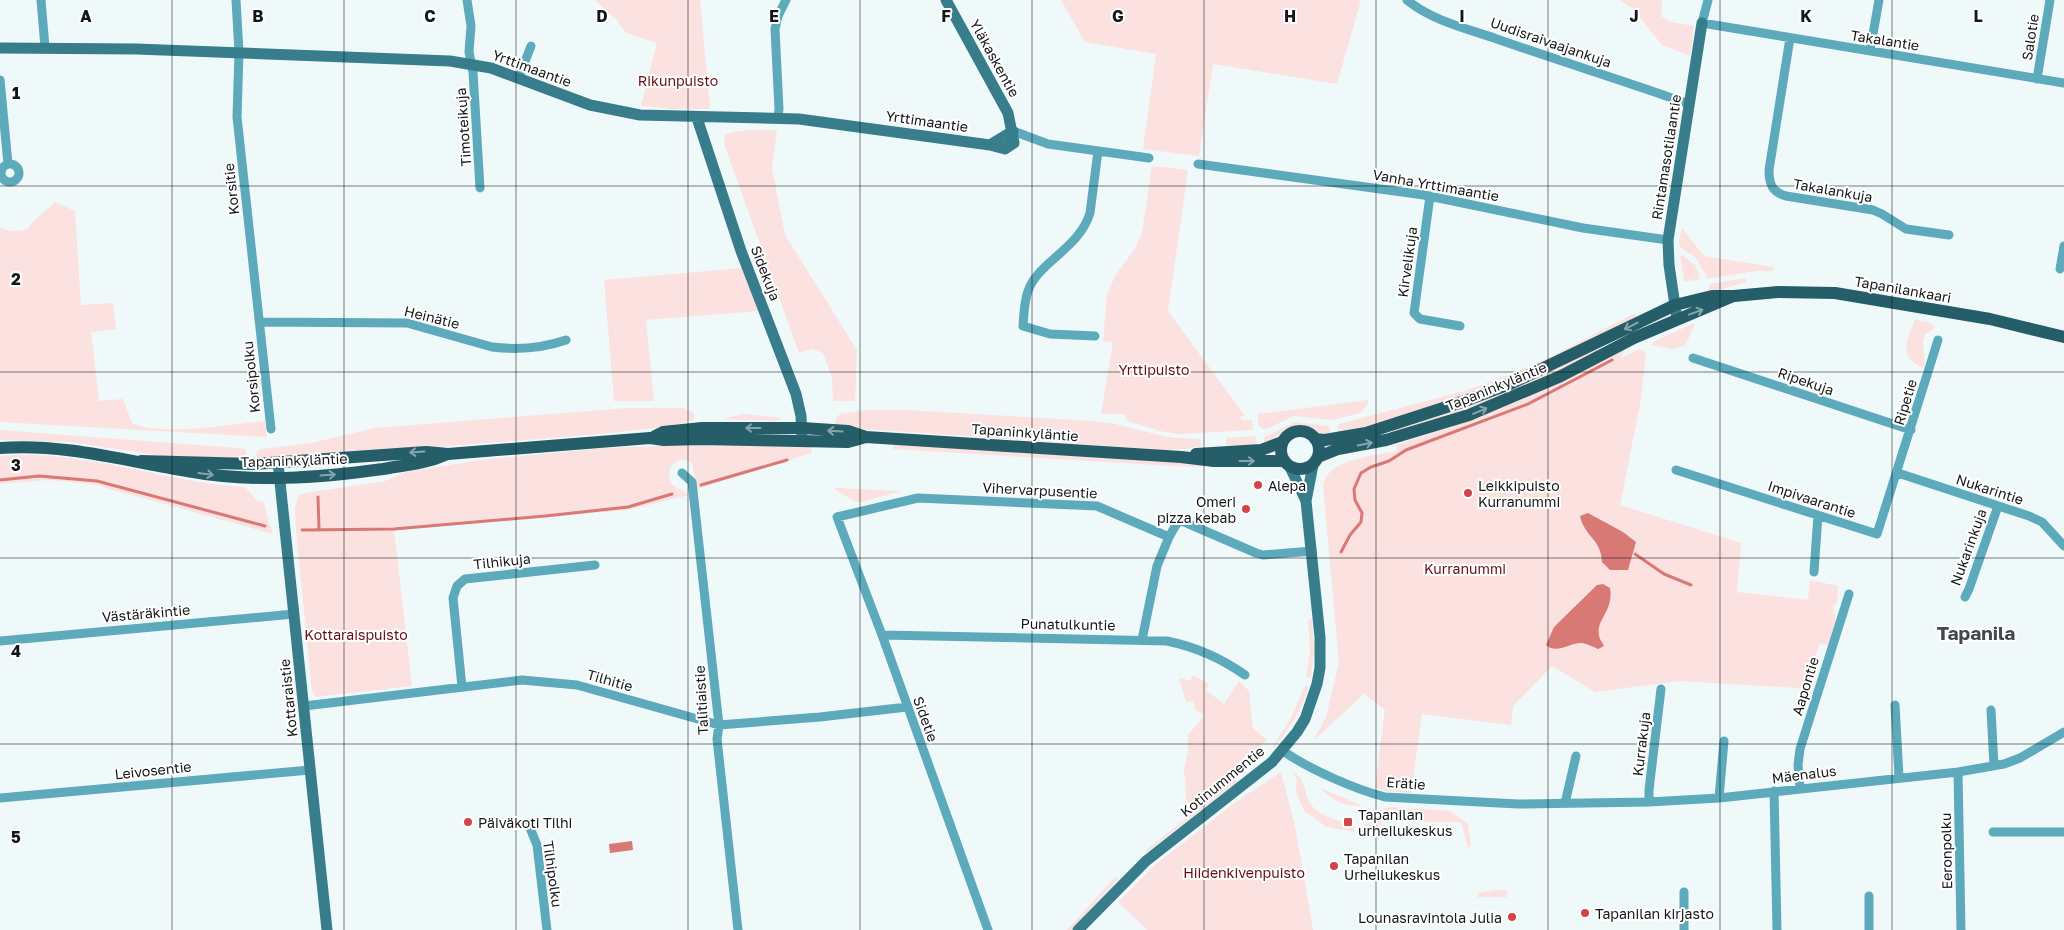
<svg xmlns="http://www.w3.org/2000/svg" width="2064" height="930" font-family="'Golos Text',sans-serif">
	<style>
		.green { fill: #fbe1df }
		.water { fill: #d87976 }
		.lines { fill: none; stroke-linecap: round; stroke-linejoin: round }
		.stream { stroke: #d87976; stroke-width: 3 }
		.street { stroke: #5caabb; stroke-width: 9 }
		.secondary { stroke: #377d8b; stroke-width: 11 }
		.primary { stroke: #255d68; stroke-width: 12 }
		.oneway { stroke: #87a6ac }
		.grid { fill: none; stroke: #141718; stroke-width: 1; stroke-opacity: 0.55 }
		.poi-dot { fill: #d34449; stroke: #fff; stroke-width: 2 }
		.labels { text-anchor: middle; dominant-baseline: central; stroke-width: 4; stroke-linejoin: round; paint-order: stroke }
		.street-label { font-size: 14px; fill: #141718; stroke: #fff }
		.park-label { font-size: 14px; fill: #650d16; stroke: #fff }
		.poi-label { font-size: 14px; fill: #141718; stroke: #fff; text-anchor: start }
		.district-label { font-size: 19px; font-weight: bold; fill: #42494b; stroke: #fff }
		.grid-label { font-size: 16px; text-anchor: middle; font-weight: bold; fill: #141718; stroke: #fff; stroke-width: 4; stroke-linejoin: round; paint-order: stroke }
	</style>
	<rect width="100%" height="100%" fill="#f0f9fa"/>
	<!-- green -->
	<path class="green" d="M595 0H700L710 109H673L641 106 657 43 626 33 616 19Z
		M1061 0H1361L1337 84 1213 64 1199 156 1143 149 1156 54 1085 42Z
		M1620 0H1662L1661 16 1671 22 1694 26 1690 56 1662 45 1633 9Z
		M747 130H777L772 168 785 235 857 350 855 401H833L832 378 823 353 812 349 799 353 724 144 725 135 729 133Z
		M1152 166 1188 170 1168 311 1245 416H1239L1242 420H1252L1253 430 1179 434 1160 431 1127 421 1124 414H1101L1113 342 1103 341 1107 295 1115 276 1136 247 1142 232Z
		M55 202 75 211 81 305 113 303 116 329 91 332 99 401 123 399 132 423C161 437 231 424 265 421L267 437 0 422V228L11 231 27 230 33 222Z
		M1682 228 1704 256 1774 267 1773 271H1756L1708 279 1696 258 1680 247 1679 241Z
		M1682 255 1695 265 1700 275 1698 280 1684 281 1680 256Z
		M742 268 758 311 646 320 654 401H614L604 280Z
		M1746 278V282L1709 293V284Z
		M1635 313 1638 319 1470 396 1339 436 1337 426 1339 424 1464 391 1496 380 1546 359Z
		M1915 320 1929 322 1935 326V328L1925 334 1923 342 1925 366 1921 367C1897 355 1908 340 1915 320Z
		M1692 324H1695L1685 346 1672 349 1652 345 1653 342Z
		M1596 347 1599 353 1494 401 1393 435 1392 429Z
		M1626 347 1621 358 1639 349 1646 353 1641 399 1620 505 1741 543 1737 592 1808 600 1810 580 1838 586 1837 604 1833 606 1837 625 1829 646 1820 643 1810 670 1814 689 1679 681 1595 692 1552 666 1513 706 1511 725 1422 714 1411 793 1385 791 1375 787 1385 710 1364 694 1313 741 1326 717 1339 662 1323 487C1325 459 1374 456 1397 451L1396 445 1462 423 1520 400Z
		M1368 400 1367 406 1360 413 1332 420 1294 416 1266 429H1263L1258 425V414Z
		M627 408H684L693 413 694 417 693 420 672 426 602 434 414 449 256 458 257 451 263 449 311 443 375 428Z
		M865 410H906L1092 421 1111 423 1167 437 1200 439 1202 446 1184 449 1165 450 835 427 836 418 840 414Z
		M744 414 782 418 783 419 772 421 722 419Z
		M1295 422 1329 426 1332 436C1317 433 1302 420 1287 429 1278 434 1274 441 1264 445V437Z
		M0 430 238 448 245 449 247 455 246 458 162 456 70 442 0 440Z
		M1254 436 1256 438 1257 447 1226 445V438Z
		M702 444 811 445 812 453 697 489 692 463C678 453 662 469 672 484 676 489 684 490 689 495L628 510 394 530 412 686 316 697 312 691 296 531 295 508 299 495 305 493 385 481 405 472 480 460 605 448Z
		M893 445H917L1202 464 1201 467 1171 466 893 449Z
		M0 456C61 450 128 469 188 480 207 484 226 485 245 487L257 501 264 502 268 520 273 534 92 484 48 480 0 484Z
		M835 488 902 491 858 503 834 489Z
		M1311 619H1312L1314 649 1311 679 1306 676 1310 652 1308 620Z
		M1193 675 1209 684 1206 690 1224 704 1239 681 1249 691 1253 728 1267 740 1187 807 1184 769 1188 752V735L1205 715 1195 710 1193 701 1186 702 1179 678 1190 681Z
		M1305 686H1309C1301 712 1288 733 1269 752L1290 720Z
		M1281 772 1295 826 1313 930H1147L1118 902 1156 864 1237 801Z
		M1292 772C1309 779 1302 797 1314 808 1324 818 1342 821 1354 826V832L1327 827 1304 811 1296 792 1297 780Z
		M1235 780 1237 782 1233 785 1147 852 1146 850Z
		M1320 788 1361 805C1345 809 1331 798 1320 788Z
		M1387 807 1450 811 1468 824 1471 846 1468 848 1461 822H1383L1375 832 1358 833V827C1373 825 1375 813 1387 807Z
		M1115 877 1118 879 1071 930H1067Z
		M1496 890H1507V897H1477L1478 893Z"/>
	<!-- water -->
	<path class="water" d="M1588 513 1623 532 1636 542 1628 570H1610L1602 562C1601 538 1585 538 1580 516Z
		M1603 584 1610 588C1614 611 1596 619 1599 635 1599 639 1603 643 1604 646L1598 649C1594 647 1587 644 1582 643 1570 642 1557 655 1546 645L1554 627 1597 585Z
		M632 841 633 850 610 853 609 844Z"/>
	<g class="lines">
		<!-- stream -->
		<path class="stream" d="M0 480 39 476 97 481 265 526
			M701 485 787 460
			M318 497 319 529
			M302 530 394 529 545 516 628 507 672 494
			M1341 552 1350 535 1361 522 1362 513 1355 500 1354 489 1361 473 1371 467 1389 461 1406 450 1528 404 1612 360
			M1635 554 1664 574 1691 585"/>
		<!-- street -->
		<path class="street" d="M41 0 45 47
			M236 0 239 52 237 117 271 429
			M467 0 471 26 469 52 473 72 480 188
			M1407 0C1431 20 1465 28 1494 38 1559 61 1625 81 1689 104
			M1708 0 1702 23 2064 83
			M1790 38 1769 170C1769 184 1772 192 1786 196L1873 210 1882 214 1906 229 1949 235
			M1870 51 1879 0
			M519 77 531 46
			M2037 79 2050 0
			M0 80 8 164
			M778 117 779 109 775 29 778 16 786 0
			M1013 131 1048 144 1149 158
			M1198 164 1424 195 1583 228 1668 240
			M1 173a9 9 0 1 1 18 0a9 9 0 1 1-18 0Z
			M1430 196 1414 313 1420 319 1460 326
			M2060 269 2064 246
			M260 322 407 323 492 347C517 350 543 348 566 340
			M1095 336 1050 334 1023 326C1024 314 1024 302 1028 291 1038 262 1079 249 1090 213L1098 151
			M1693 358 1911 430
			M1676 470 1877 534 1938 340
			M682 473 692 482 719 725 717 739 738 930
			M1898 473 2029 516 2042 522 2064 546
			M1814 572 1818 515
			M1965 597 1969 589 1998 506
			M882 635 1167 641C1196 647 1221 658 1245 675
			M1142 640 1157 566 1169 537
			M0 641 294 614
			M462 687 453 598 457 586 465 579 595 565
			M1895 705 1899 777
			M304 706 522 680 577 685 719 725 820 717 907 707
			M1991 710 1994 766
			M1283 751C1309 769 1354 789 1385 797L1518 804 1649 802 1719 798 1958 772 2004 764 2020 758 2064 732
			M1958 772 1961 930
			M1800 788 1798 765 1800 749 1849 594
			M1774 791 1777 930
			M0 798 310 770
			M1719 798 1724 741
			M1649 802V790L1661 689
			M1565 803 1576 756
			M528 823 537 845 547 930
			M1993 832H2064
			M1684 892V930
			M988 930 882 635 837 517 918 498 1097 506 1169 537 1177 523 1182 521 1256 553 1263 555 1312 551
			M1869 930V896"/>
		<!-- secondary -->
		<path class="secondary" d="M0 48 136 49 450 61 491 68 590 105 640 115 799 119 990 145 1005 149 1014 143 1008 113 946 0
			M697 118 741 251 796 394 801 416 802 440
			M990 145 1013 131
			M1677 319 1669 265 1668 240 1702 23
			M278 463 327 930
			M1306 501 1313 465
			M1078 930 1146 861 1272 762 1297 732 1305 719 1317 684 1320 668V637L1306 501 1290 467"/>
		<!-- primary -->
		<path class="primary" d="M1281 450a19 19 0 1 1 38 0a19 19 0 1 1-38 0Z
			M655 436 663 432 702 428H802L848 431 866 437 1181 457 1214 461H1284
			M1315 439 1325 440 1366 433 1465 401 1510 384 1675 305 1712 296H1734L1778 292 1835 293 1990 319 2064 337
			M0 448C63 443 126 461 187 471 252 483 318 478 383 469 404 465 425 464 445 455
			M1196 454 1261 450 1282 442
			M1318 457 1338 449 1386 440 1469 415 1561 376 1634 338 1731 297
			M141 461 253 464 426 452 448 454 650 438 664 440 701 439 848 442 866 437"/>
	</g>
	<!-- one-way arrows -->
	<defs><path id="oneway-shaft" d="M-6 0H5M1.5-3L5.5 0L1.5 3" fill="none" stroke-width="1.6" stroke-linecap="round" stroke-linejoin="round" transform="scale(1.25)"/></defs>
	<g class="oneway">
		<use href="#oneway-shaft" transform="translate(1696 312) rotate(-20)"/>
		<use href="#oneway-shaft" transform="translate(1631 326) rotate(153)"/>
		<use href="#oneway-shaft" transform="translate(1480 411) rotate(-23)"/>
		<use href="#oneway-shaft" transform="translate(753 428) rotate(180)"/>
		<use href="#oneway-shaft" transform="translate(835 431) rotate(-177)"/>
		<use href="#oneway-shaft" transform="translate(1365 444) rotate(-11)"/>
		<use href="#oneway-shaft" transform="translate(417 452) rotate(176)"/>
		<use href="#oneway-shaft" transform="translate(1247 461)"/>
		<use href="#oneway-shaft" transform="translate(206 474) rotate(8)"/>
		<use href="#oneway-shaft" transform="translate(328 475) rotate(-4)"/>
	</g>
	<!-- grid -->
	<path class="grid" d="M172 0V930M344 0V930M516 0V930M688 0V930M860 0V930M1032 0V930M1204 0V930M1376 0V930M1548 0V930M1720 0V930M1892 0V930M0 186H2064M0 372H2064M0 558H2064M0 744H2064"/>
	<!-- markers -->
	<g class="poi-dot">
		<circle cx="1258" cy="485" r="5"/>
		<circle cx="1468" cy="493" r="5"/>
		<circle cx="1246" cy="509" r="5"/>
		<circle cx="468" cy="822" r="5"/>
		<rect x="1343" y="817" width="10" height="10" rx="2.5"/>
		<circle cx="1334" cy="866" r="5"/>
		<circle cx="1585" cy="913" r="5"/>
		<circle cx="1512" cy="917" r="5"/>
	</g>
	<g class="labels">
		<!-- street labels -->
		<g class="street-label">
			<text transform="translate(2030 37) rotate(-81)">Salotie</text>
			<text transform="translate(1885 40) rotate(9)">Takalantie</text>
			<text transform="translate(1551 42) rotate(19)">Uudisraivaajankuja</text>
			<text transform="translate(995 58) rotate(61)">Yläkaskentie</text>
			<text transform="translate(532 68) rotate(20)">Yrttimaantie</text>
			<text transform="translate(927 121) rotate(8)">Yrttimaantie</text>
			<text transform="translate(463 127) rotate(-94)">Timoteikuja</text>
			<text transform="translate(1666 157) rotate(-81)">Rintamasotilaantie</text>
			<text transform="translate(1436 185) rotate(10)">Vanha Yrttimaantie</text>
			<text transform="translate(231 189) rotate(-96)">Korsitie</text>
			<text transform="translate(1833 190) rotate(10)">Takalankuja</text>
			<text transform="translate(1407 262) rotate(-82)">Kirvelikuja</text>
			<text transform="translate(766 273) rotate(69)">Sidekuja</text>
			<text transform="translate(1903 289) rotate(10)">Tapanilankaari</text>
			<text transform="translate(432 317) rotate(14)">Heinätie</text>
			<text transform="translate(251 377) rotate(-96)">Korsipolku</text>
			<text transform="translate(1806 381) rotate(19)">Ripekuja</text>
			<text transform="translate(1496 386) rotate(-22)">Tapaninkyläntie</text>
			<text transform="translate(1905 402) rotate(-73)">Ripetie</text>
			<text transform="translate(1025 432) rotate(4)">Tapaninkyläntie</text>
			<text transform="translate(294 460) rotate(-2)">Tapaninkyläntie</text>
			<text transform="translate(1990 489) rotate(18)">Nukarintie</text>
			<text transform="translate(1040 490) rotate(3)">Vihervarpusentie</text>
			<text transform="translate(1812 499) rotate(18)">Impivaarantie</text>
			<text transform="translate(1968 547) rotate(-70)">Nukarinkuja</text>
			<text transform="translate(502 561) rotate(-6)">Tilhikuja</text>
			<text transform="translate(146 613) rotate(-5)">Västäräkintie</text>
			<text transform="translate(1068 624) rotate(1)">Punatulkuntie</text>
			<text transform="translate(610 680) rotate(16)">Tilhitie</text>
			<text transform="translate(1805 686) rotate(-73)">Aapontie</text>
			<text transform="translate(288 698) rotate(-96)">Kottaraistie</text>
			<text transform="translate(701 700) rotate(-93)">Talitiaistie</text>
			<text transform="translate(926 719) rotate(70)">Sidetie</text>
			<text transform="translate(1641 744) rotate(-83)">Kurrakuja</text>
			<text transform="translate(153 770) rotate(-6)">Leivosentie</text>
			<text transform="translate(1804 774) rotate(-7)">Mäenalus</text>
			<text transform="translate(1222 781) rotate(-39)">Kotinummentie</text>
			<text transform="translate(1406 783) rotate(4)">Erätie</text>
			<text transform="translate(1946 851) rotate(-91)">Eeronpolku</text>
			<text transform="translate(553 874) rotate(82)">Tilhipolku</text>
		</g>
		<!-- park labels -->
		<g class="park-label">
			<text x="678" y="80">Rikunpuisto</text>
			<text x="1154" y="369">Yrttipuisto</text>
			<text x="1465" y="568">Kurranummi</text>
			<text x="356" y="634">Kottaraispuisto</text>
			<text x="1244" y="872">Hiidenkivenpuisto</text>
		</g>
		<!-- poi labels -->
		<g class="poi-label">
			<text x="1268" y="485">Alepa</text>
			<text x="1478" y="485">Leikkipuisto<tspan x="1478" dy="16">Kurranummi</tspan></text>
			<text x="1236" y="501" text-anchor="end">Omeri<tspan x="1236" dy="16">pizza kebab</tspan></text>
			<text x="1358" y="814">Tapanilan<tspan x="1358" dy="16">urheilukeskus</tspan></text>
			<text x="478" y="822">Päiväkoti Tilhi</text>
			<text x="1344" y="858">Tapanilan<tspan x="1344" dy="16">Urheilukeskus</tspan></text>
			<text x="1595" y="913">Tapanilan kirjasto</text>
			<text x="1502" y="917" text-anchor="end">Lounasravintola Julia</text>
		</g>
		<!-- district labels -->
		<g class="district-label">
			<text x="1976" y="632">Tapanila</text>
		</g>
	</g>
	<g class="grid-label">
		<text x="86" y="22">A</text>
		<text x="258" y="22">B</text>
		<text x="430" y="22">C</text>
		<text x="602" y="22">D</text>
		<text x="774" y="22">E</text>
		<text x="946" y="22">F</text>
		<text x="1118" y="22">G</text>
		<text x="1290" y="22">H</text>
		<text x="1462" y="22">I</text>
		<text x="1634" y="22">J</text>
		<text x="1806" y="22">K</text>
		<text x="1978" y="22">L</text>
		<text x="16" y="99">1</text>
		<text x="16" y="285">2</text>
		<text x="16" y="471">3</text>
		<text x="16" y="657">4</text>
		<text x="16" y="843">5</text>
	</g>
</svg>
